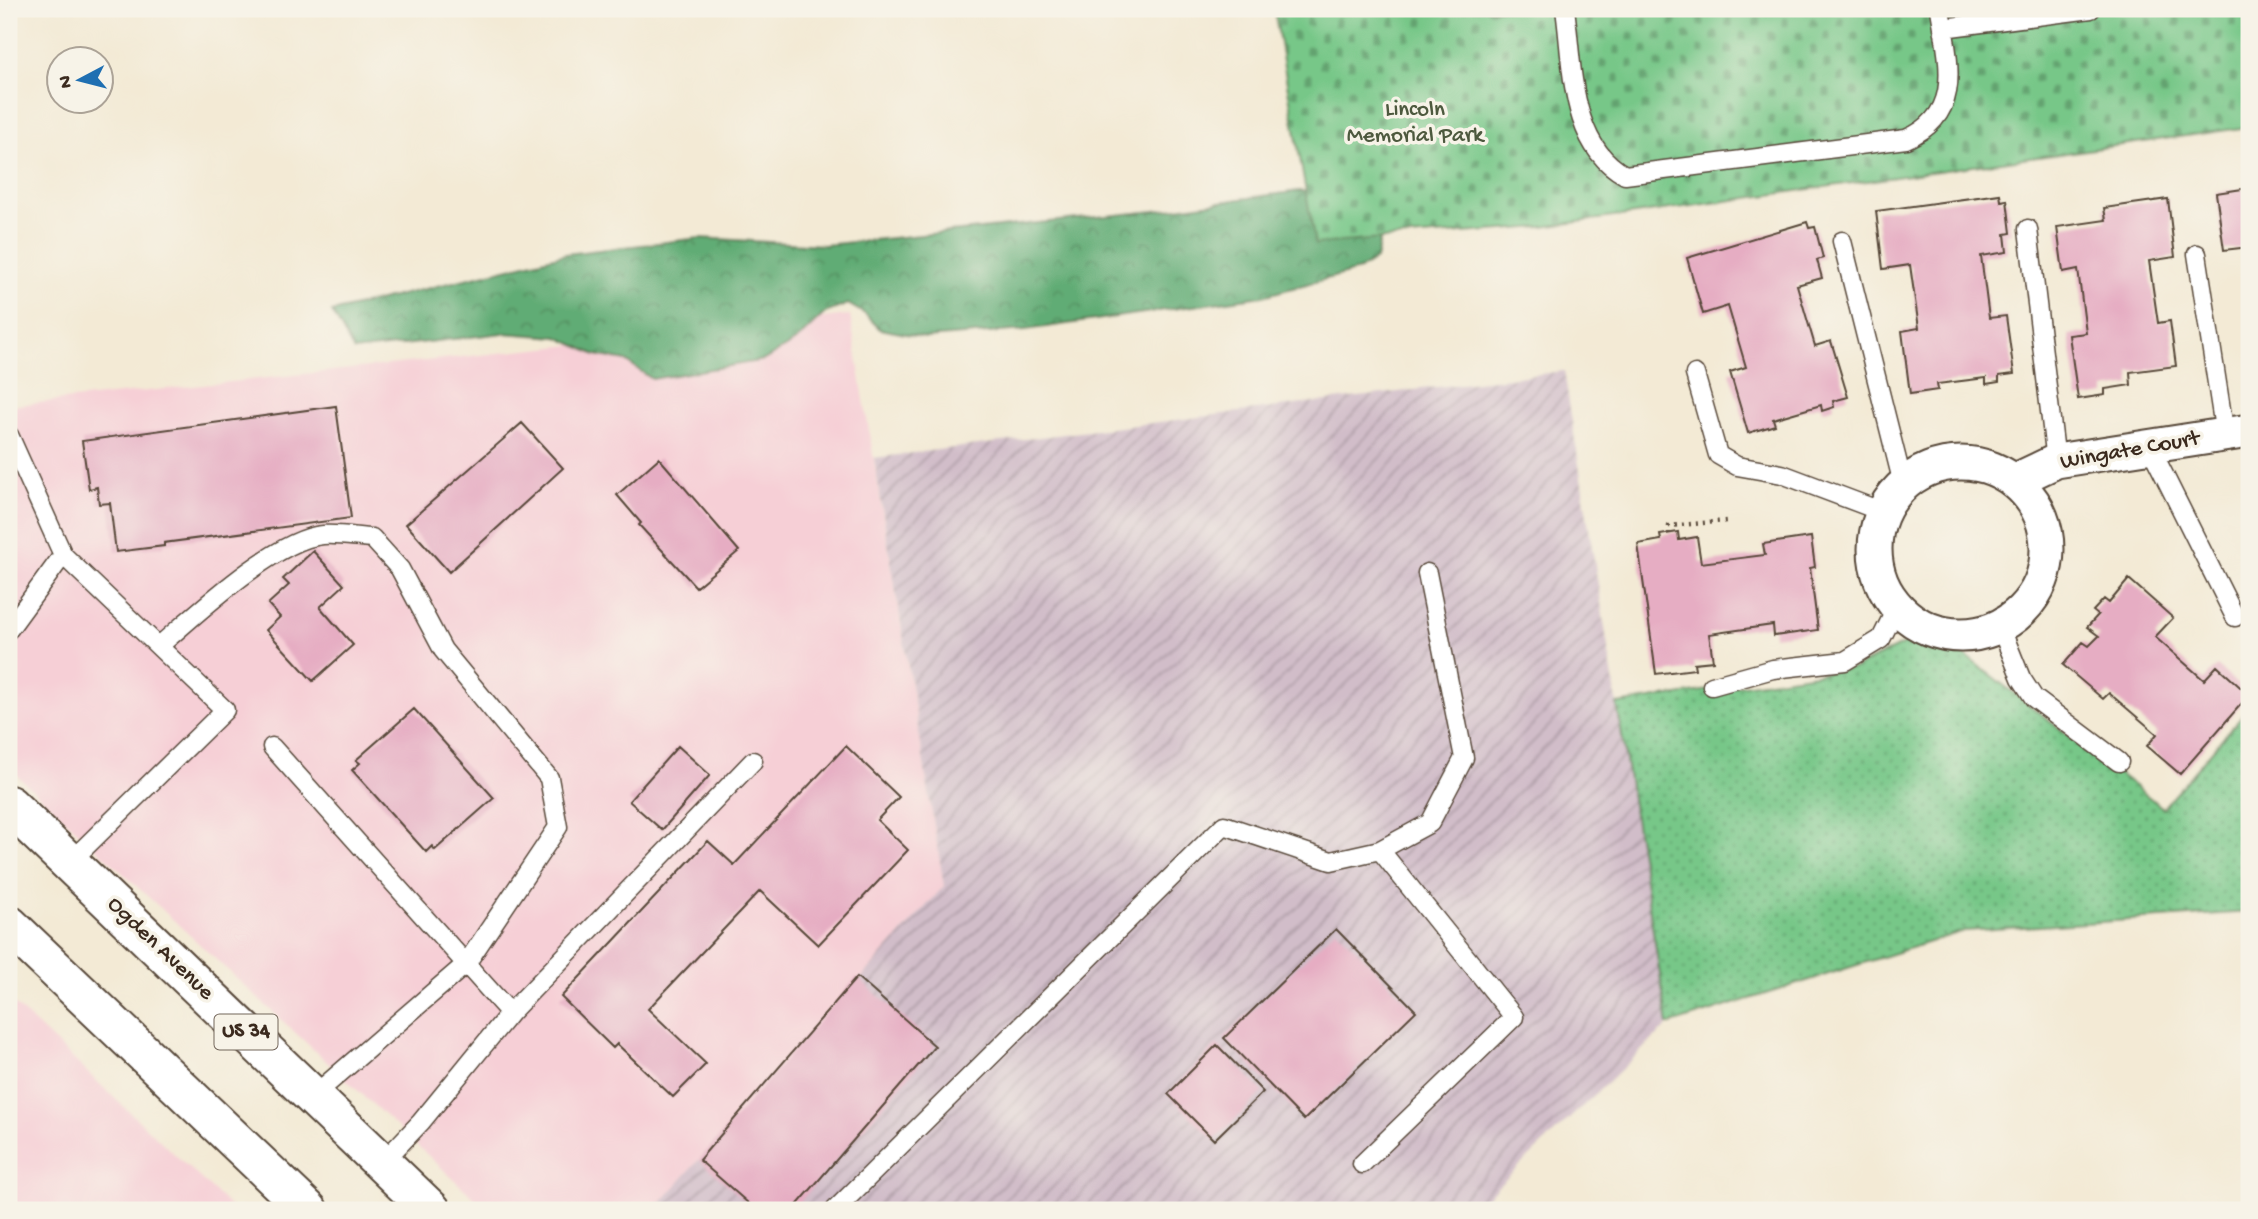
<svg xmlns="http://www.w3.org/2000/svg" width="2258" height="1219" font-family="'Gochi Hand',sans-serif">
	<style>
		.built { fill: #f6cfd6 }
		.industrial { fill: url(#industrial-furrows) }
		.forest { fill: url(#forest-crowns); stroke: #4e6b49; stroke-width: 2 }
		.cemetery { fill: url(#cemetery-stones); stroke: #597853; stroke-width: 2 }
		.park { fill: url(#park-dots); stroke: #597853; stroke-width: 2 }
		.building { fill: #e6adc3 }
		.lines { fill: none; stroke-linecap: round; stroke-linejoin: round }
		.service-casing { stroke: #574739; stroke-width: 21 }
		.minor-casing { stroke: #574739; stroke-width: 37 }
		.primary-casing { stroke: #574739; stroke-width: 42 }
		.path { stroke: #574739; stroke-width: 4.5; stroke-dasharray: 2 5; stroke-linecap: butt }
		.service { stroke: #fff; stroke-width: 18 }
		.minor { stroke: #fff; stroke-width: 33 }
		.primary { stroke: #fff; stroke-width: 38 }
		.labels { text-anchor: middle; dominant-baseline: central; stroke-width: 7; stroke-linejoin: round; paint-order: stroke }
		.shield { fill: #f7f3e8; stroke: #73665b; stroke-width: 2 }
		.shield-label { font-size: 21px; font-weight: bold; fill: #3b2a1e }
		.park-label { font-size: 23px; fill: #4d593e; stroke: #f7f3e8 }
		.street-label { font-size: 23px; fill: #3b2a1e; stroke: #f7f3e8 }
	</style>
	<defs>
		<pattern id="industrial-furrows" width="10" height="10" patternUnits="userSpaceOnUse" patternTransform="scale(1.75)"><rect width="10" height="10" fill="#d1bdc9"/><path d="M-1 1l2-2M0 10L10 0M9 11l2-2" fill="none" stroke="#ab9aa3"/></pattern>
		<pattern id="forest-crowns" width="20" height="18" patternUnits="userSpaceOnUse" patternTransform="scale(1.75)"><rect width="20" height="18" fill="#61ac74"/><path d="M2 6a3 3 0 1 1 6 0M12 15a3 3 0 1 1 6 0" fill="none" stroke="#518c5f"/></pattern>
		<pattern id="cemetery-stones" width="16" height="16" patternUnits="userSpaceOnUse" patternTransform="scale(1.75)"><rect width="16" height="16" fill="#77c788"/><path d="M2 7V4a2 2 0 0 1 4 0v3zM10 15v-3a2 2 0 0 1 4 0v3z" fill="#63a26f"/></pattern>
		<pattern id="park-dots" width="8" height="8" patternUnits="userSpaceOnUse" patternTransform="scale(1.75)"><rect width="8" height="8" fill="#77c788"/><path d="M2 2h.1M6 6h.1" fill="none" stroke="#63a26f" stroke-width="1.8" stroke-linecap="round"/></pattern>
	</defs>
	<rect width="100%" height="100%" fill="#f7f3e8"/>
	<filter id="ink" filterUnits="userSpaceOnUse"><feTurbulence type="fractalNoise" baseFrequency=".0143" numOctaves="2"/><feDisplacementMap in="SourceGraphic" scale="14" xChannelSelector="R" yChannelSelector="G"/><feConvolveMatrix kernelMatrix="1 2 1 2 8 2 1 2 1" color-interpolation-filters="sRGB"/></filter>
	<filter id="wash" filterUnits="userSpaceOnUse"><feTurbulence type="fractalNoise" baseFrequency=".00686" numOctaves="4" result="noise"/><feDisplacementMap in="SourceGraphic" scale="28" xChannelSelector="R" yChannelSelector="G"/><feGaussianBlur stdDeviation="1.57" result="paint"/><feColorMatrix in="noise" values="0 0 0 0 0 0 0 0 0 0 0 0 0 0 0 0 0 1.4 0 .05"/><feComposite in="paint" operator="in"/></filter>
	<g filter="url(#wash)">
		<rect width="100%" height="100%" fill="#f3ead5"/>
		<!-- built -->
		<path class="built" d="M850 315 944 886 654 1210H487L9 768V406Z
			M9 999 234 1210H9Z"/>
		<!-- industrial -->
		<path class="industrial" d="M1564 371 1668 1025 1473 1210H654L944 886 874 458Z"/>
		<!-- forest -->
		<path class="forest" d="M1299 191 1350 196 1383 226 1376 259 1359 270 1263 296 1025 330 926 338 880 329 865 314 848 304 825 313 797 340 764 360 652 379 626 361 596 355 558 337 503 333 354 351 332 312 566 254 700 238 824 245 1155 211Z"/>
		<!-- cemetery -->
		<path class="cemetery" d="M1274 9H2249V127L1542 227 1315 244Z"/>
		<!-- park -->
		<path class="park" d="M1932 630 2163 808 2249 707V912L1964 931 1668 1025 1617 704 1855 668Z"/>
		<g id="blocks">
			<!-- building -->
			<path class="building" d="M2249 188V247L2224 250 2216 193Z
				M2000 194 2001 201 2007 200 2011 233 2005 234 2007 252 1981 256 1989 318 2006 316 2014 374 1999 376V382L1986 384V378L1937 384 1938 390 1910 394 1902 331 1919 328 1910 265 1883 269 1876 211Z
				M2168 199 2175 257 2149 261 2158 323 2170 321 2176 366 2130 372 2131 385 2105 389V395L2078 399 2069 335 2086 333 2078 269 2063 272 2057 227 2106 220 2104 208Z
				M1807 222 1809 228 1815 227 1823 258 1817 260 1822 278 1797 285 1815 346 1831 341 1848 397 1833 401 1834 407 1822 411 1821 405 1773 419 1775 425 1748 433 1730 372 1746 367 1728 306 1703 314 1687 258Z
				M336 406 351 518 164 543V546L116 552 110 503 99 504 97 487 89 489 82 441Z
				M522 423 563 468 449 572 406 524Z
				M659 458 739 551 696 587 639 525 641 523 617 495Z
				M1678 532 1679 540 1697 537 1701 563 1765 555 1763 544 1811 537 1815 567 1810 568 1818 630 1774 636 1773 625 1709 634 1713 661 1694 663 1695 669 1656 674 1638 544 1661 540 1660 535Z
				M313 551 344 585 320 607 353 645 313 681 266 630 280 617 268 604 289 585 283 579Z
				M2129 579 2173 618 2155 637 2204 680 2217 666 2249 695 2180 774 2147 746 2157 734 2109 693 2103 699 2063 665 2083 642 2089 646 2099 636 2087 627 2098 615 2093 611 2104 599 2109 603Z
				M414 709 494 798 435 850 432 846 426 852 352 770 360 763 356 760Z
				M678 746 710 775 662 830 629 801Z
				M846 746 899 797 877 820 908 850 818 945 760 891 648 1009 706 1064 673 1097 617 1044 613 1048 561 997 708 841 734 865Z
				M1336 929 1416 1011 1304 1120 1224 1038Z
				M857 977 935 1046 793 1210H756L699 1160Z
				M1217 1045 1263 1092 1214 1140 1168 1094Z"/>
		</g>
	</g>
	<g filter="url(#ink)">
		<use href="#blocks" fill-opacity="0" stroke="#574739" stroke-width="2"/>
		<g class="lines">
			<!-- service casing -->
			<g class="service-casing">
				<path id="service" d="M1565 9C1573 64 1569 145 1625 175L1906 139C1965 114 1948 60 1940 9
					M1943 28 2091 9
					M2028 229 2056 461
					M1842 241 1903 484
					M2197 254 2225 435
					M1695 374 1718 455 1737 466 1782 474 1883 512
					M9 435 63 555 225 710 71 861
					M2149 445 2235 617
					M2000 626 2021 678 2034 698 2119 762
					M9 629 63 555
					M159 646C195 615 277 538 323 535 339 534 356 537 372 538L400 569 443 650 549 778 558 827 466 964 312 1097
					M1712 686 1773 669 1845 661 1881 639 1897 607
					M272 747 510 1013 421 1122 382 1163
					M510 1013 753 761
					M1362 1164 1514 1017 1380 850
					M835 1210 1224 825 1331 861 1380 850 1430 823 1464 758 1427 573"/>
			</g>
			<!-- minor casing -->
			<g class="minor-casing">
				<path id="minor" d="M1875 549a86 86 0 1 1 172 0a86 86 0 1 1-172 0Z
					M2014 481 2056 461 2249 431"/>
			</g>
			<!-- primary casing -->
			<g class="primary-casing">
				<path id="primary" d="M9 805 431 1210
					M9 925 308 1210"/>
			</g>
			<!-- path -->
			<path class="path" d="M1669 534V526L1726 521"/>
			<!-- service -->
			<use href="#service" class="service"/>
			<!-- minor -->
			<use href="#minor" class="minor"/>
			<!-- primary -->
			<use href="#primary" class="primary"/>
		</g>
	</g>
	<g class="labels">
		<!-- shield labels -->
		<rect class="shield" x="214.5" y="1014.5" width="63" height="35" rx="5"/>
		<g class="shield-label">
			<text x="246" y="1032">US 34</text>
		</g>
		<!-- park labels -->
		<g class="park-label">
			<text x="1415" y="110">Lincoln<tspan x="1415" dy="26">Memorial Park</tspan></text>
		</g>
		<!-- street labels -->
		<g class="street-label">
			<text transform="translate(2130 451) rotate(-10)">Wingate Court</text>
			<text transform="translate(160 949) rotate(44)">Ogden Avenue</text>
		</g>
	</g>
	<!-- margin -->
	<rect width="2258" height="1219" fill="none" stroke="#f7f3e8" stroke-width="35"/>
	<!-- north arrow -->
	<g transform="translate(80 80) rotate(263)"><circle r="33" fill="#f7f3e8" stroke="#aca397" stroke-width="2"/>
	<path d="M0-5L12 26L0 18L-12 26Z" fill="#1f6fb2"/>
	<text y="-10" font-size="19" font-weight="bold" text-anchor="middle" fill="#3b2a1e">N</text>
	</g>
</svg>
